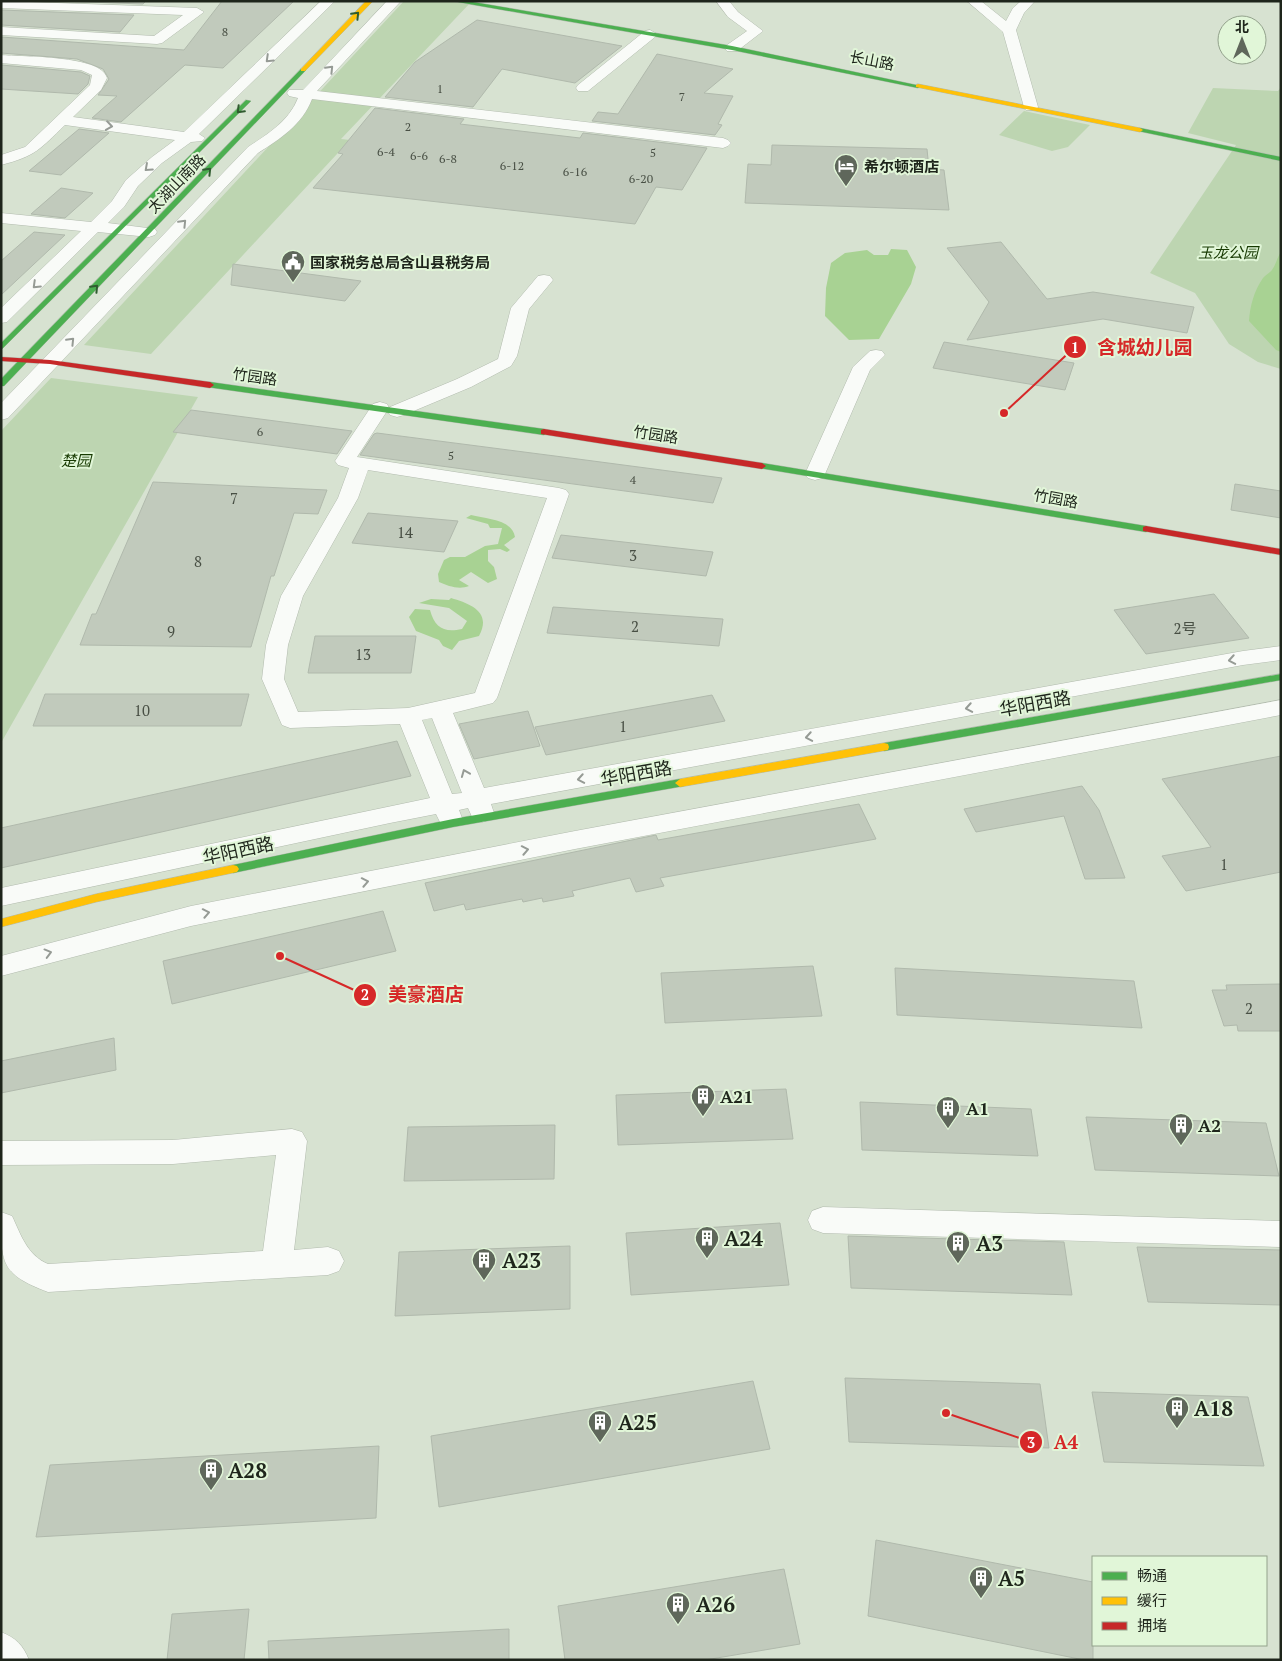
<svg xmlns="http://www.w3.org/2000/svg" width="1282" height="1661" font-family="'PT Serif','Noto Sans SC',serif">
	<style>
		.green { fill: #bdd5b1 }
		.water { fill: #a8d293 }
		.building { fill: #c1cabc; stroke: #b0b9ac }
		.lines { fill: none; stroke-linecap: round; stroke-linejoin: round }
		.street-casing { stroke: #b2bbae; stroke-width: 1 }
		.fast-casing { stroke: #b2bbae; stroke-width: 1 }
		.slow-casing { stroke: #b2bbae; stroke-width: 1 }
		.jam-casing { stroke: #b2bbae; stroke-width: 1 }
		.street { fill: #f9fbf8; fill-rule: evenodd }
		.fast { fill: #4caf50; fill-rule: evenodd }
		.slow { fill: #ffc107; fill-rule: evenodd }
		.jam { fill: #c62828; fill-rule: evenodd }
		.oneway { stroke: #305c30 }
		.oneway2 { stroke: #969b95 }
		.labels { text-anchor: middle; dominant-baseline: central; stroke-width: 4; stroke-linejoin: round; paint-order: stroke }
		.far-number-label { font-size: 12px; fill: #484f44 }
		.far-street-label { font-size: 15px; fill: #1e251b; stroke: #e1f6d8 }
		.far-poi-label { font-size: 15px; font-weight: bold; fill: #1e251b; stroke: #e1f6d8; text-anchor: start }
		.far-park-label { font-size: 15px; font-style: italic; fill: #163900; stroke: #e1f6d8 }
		.number-label { font-size: 15px; fill: #484f44 }
		.street-label { font-size: 18px; fill: #1e251b; stroke: #e1f6d8 }
		.poi-label { font-size: 18px; font-weight: bold; fill: #1e251b; stroke: #e1f6d8; text-anchor: start }
		.near-poi-label { font-size: 21px; font-weight: bold; fill: #1e251b; stroke: #e1f6d8; text-anchor: start }
		.leader { fill: none; stroke: #d62828; stroke-width: 2 }
		.callout-dot { fill: #d62828; stroke: #e1f6d8; stroke-width: 2 }
		.mark-label { font-size: 15px; text-anchor: middle; font-weight: bold; fill: #fff }
		.callout-label { font-size: 19px; text-anchor: middle; font-weight: bold; fill: #d62828; stroke: #e1f6d8; stroke-width: 4; stroke-linejoin: round; paint-order: stroke }
	</style>
	<rect width="100%" height="100%" fill="#d7e2d1"/>
	<!-- green -->
	<path class="green" d="M404 1H472L341 139 350 140 151 354 84 345Z
		M1281 87V369L1258 362 1229 344 1195 293 1150 273 1236 145 1188 133 1213 88 1278 91Z
		M1024 111 1090 125 1068 147 1052 151 999 135Z
		M51 378 198 397 1 743V431Z"/>
	<!-- water -->
	<path class="water" d="M891 249 907 250 916 267 911 284 879 339 849 340 825 316 826 288 831 263 845 253 867 250 874 255H888Z
		M1281 252V352L1276 350 1249 321C1250 306 1254 291 1263 278 1265 275 1270 273 1272 270 1276 265 1277 257 1281 252Z
		M471 515C486 519 512 519 515 537L504 545 510 550 507 552 500 549 488 550V561L494 567 497 579 488 583 471 572 459 580 469 586C459 590 448 586 439 582L438 574 444 560 450 557H465L485 546 498 544 502 528H490L488 524 466 518Z
		M451 598C471 604 492 612 479 636L459 641 452 650 443 646 439 640 416 631 409 617 415 609 430 610C435 628 444 633 462 629L467 621 449 608 419 603 431 599 449 600Z"/>
	<!-- building -->
	<path class="building" d="M61 1H146L143 4Z
		M222 1H294L223 68 185 65 121 122 92 118 117 96 98 95 109 79 103 69 77 59 1 53V37L184 50Z
		M1 10 134 15 120 32 1 25Z
		M477 20 622 46 575 83 502 69 473 107 385 97 415 62Z
		M657 54 733 69 704 93 733 96 718 124 722 125 715 135 592 121 598 112 618 114Z
		M1 65 81 72 90 76 88 84 78 94 1 89Z
		M375 108 464 119 460 124 580 138 583 133 707 148 682 190 656 187 635 224 313 188 343 154 338 153Z
		M79 129 109 133 61 175 29 171Z
		M772 145 927 149 929 169 944 170 949 210 745 203 748 164 771 165Z
		M61 188 93 193 65 218 31 214Z
		M34 232 65 235 1 295V261Z
		M1001 242 1047 299 1093 292 1194 307 1187 333 1103 319 967 340 989 302 947 248Z
		M233 264 361 281 345 301 231 285Z
		M944 342 1074 363 1065 390 933 368Z
		M191 410 352 431 337 454 173 432Z
		M377 433 555 456 722 478 713 503 360 455 374 434Z
		M153 482 327 490 318 514 294 513 274 576H271L251 647 80 645 92 614H96Z
		M1235 484 1281 491V518L1231 510Z
		M368 513 458 521 444 552 352 543Z
		M561 535 713 552 706 576 552 558Z
		M1214 594 1249 638 1146 654 1114 610Z
		M553 607 723 619 719 646 547 633Z
		M315 636H416L411 673H308Z
		M45 694H249L241 726H33Z
		M712 695 725 721 546 755 535 727Z
		M528 711 540 746 474 759 459 724Z
		M397 741 411 776 1 868V828Z
		M1281 756V872L1186 891 1162 856 1211 847 1162 779Z
		M1082 786 1099 810 1125 878 1085 879 1064 816 976 832 964 809Z
		M859 804 876 839 660 878 664 886 636 892 630 878 572 891 574 896 543 902 542 898 523 902 522 899 466 910 464 904 434 911 425 883 656 835 658 840Z
		M383 911 396 951 172 1004 163 961Z
		M813 966 822 1016 665 1023 661 973Z
		M895 968 1134 981 1142 1028 897 1015Z
		M1281 984V1031H1238L1237 1025 1224 1026 1212 990H1227L1226 985Z
		M114 1038 116 1070 1 1093V1061Z
		M786 1089 793 1139 618 1145 616 1095Z
		M860 1102 1031 1109 1038 1156 862 1150Z
		M1086 1117 1266 1123 1279 1176 1095 1170Z
		M555 1125 554 1179 404 1181 408 1127Z
		M780 1223 789 1285 631 1295 626 1233Z
		M848 1236 1064 1242 1072 1295 851 1288Z
		M570 1246V1309L395 1316 399 1252Z
		M1137 1247 1281 1250V1305L1148 1302Z
		M845 1378 1040 1384 1049 1448 849 1442Z
		M753 1381 770 1449 439 1507 431 1436Z
		M1092 1392 1248 1397 1264 1466 1104 1462Z
		M379 1446 376 1518 36 1537 50 1465Z
		M876 1540 1093 1582V1660H1084L868 1616Z
		M784 1569 800 1644 705 1660H565L558 1606Z
		M249 1609 244 1660H167L172 1614Z
		M509 1629V1660H269L268 1641Z"/>
	<g class="lines">
		<!-- street casing -->
		<g class="street-casing">
			<path id="street" d="M1 1 197 8 204 12 162 43 157 44 1 35V27L154 36 183 15 1 8Z
				M321 1H335L199 134 205 138 202 141 191 142 162 163 138 186 124 207 108 223 155 229 157 232 155 235 149 237 98 232 7 322 1 323V308L81 231 1 223V213L91 222 112 201 126 180 152 157 175 140 65 125C40 149 36 156 1 165V155L25 147 90 85 92 75 81 70 1 63V55C22 57 102 55 107 78L101 90 73 117 184 132Z
				M387 1H401L317 91 723 138 728 140 731 143 728 146 723 148 312 99C302 125 280 139 258 153L8 418 1 420V403L248 147C268 134 289 121 298 98L289 96 287 93 289 90H303Z
				M716 1H729L738 12 763 31 737 51H727L725 48 727 45 747 31 728 17Z
				M967 1H981L1006 21 1013 8 1021 1H1035L1024 13 1016 30 1038 107 1036 110H1026L1024 107 1003 32Z
				M650 30 657 34 655 37 588 91H578L576 88 578 85 645 31Z
				M544 275 550 276 553 280 529 309 517 356 511 366 471 387 404 415 397 417 390 415 388 411 390 407 457 379 498 359 511 308 538 276Z
				M876 350 882 351 885 355 870 370 825 474 822 478 815 480 808 478 805 474 853 367 870 351Z
				M380 402 387 404 389 408 357 457 559 488 566 490 569 494 497 698 493 703 453 713 484 788 1243 651 1281 646V660L1243 665 491 804 494 813 491 819 482 822 473 819 468 808 459 810 462 818 459 824 450 827 441 824 436 814 390 823 1 906V888L430 798 400 724 290 728 282 725 262 679 266 645 281 596 338 498 349 468 338 465 335 461 373 404ZM368 470 547 498 475 693 408 708 298 712 284 679 288 645 303 596 358 498ZM432 718 462 793 452 794 422 720Z
				M1281 700V715L575 849 191 926 1 976V956L191 906 575 831Z
				M292 1129 302 1132 307 1141 294 1250 328 1247 339 1251 344 1261 339 1271 328 1275 48 1292C0 1274 1 1263 1 1212L12 1216C21 1235 27 1255 48 1264L263 1251 276 1155 173 1164 1 1165V1141L173 1140Z
				M823 1207 1281 1221V1247L823 1233 812 1229 808 1220 812 1211Z
				M1 1632C16 1638 23 1645 29 1660H1Z"/>
		</g>
		<!-- fast casing -->
		<g class="fast-casing">
			<path id="fast" d="M452 1H467L732 46 921 86 918 88 732 50Z
				M301 69 306 70 4 386H1V379Z
				M246 100 251 101 1 350V343Z
				M1140 128 1281 157V161L1138 131V129Z
				M210 382 544 429 548 432 544 435 207 387V383Z
				M762 463 1146 526 1151 529 1146 532 759 468V464Z
				M1281 674V680L884 751 879 747 884 743Z
				M680 779 684 780 685 783 684 786 453 827 233 873 227 869 233 865 453 819Z"/>
		</g>
		<!-- slow casing -->
		<g class="slow-casing">
			<path id="slow" d="M366 1H373L305 71H301V69Z
				M918 84 1140 128 1143 130 1140 132 916 87V85Z
				M884 743 888 744 889 747 888 750 680 787 675 783 680 779Z
				M233 865 237 866 239 869 237 872 96 902 1 927V919L96 894Z"/>
		</g>
		<!-- jam casing -->
		<g class="jam-casing">
			<path id="jam" d="M1 357 50 360 210 382 214 385 210 388 50 364 1 361Z
				M544 429 762 463 766 466 762 469 541 434V430Z
				M1146 526 1281 549V555L1143 531V527Z"/>
		</g>
		<!-- street -->
		<use href="#street" class="street"/>
		<!-- fast -->
		<use href="#fast" class="fast"/>
		<!-- slow -->
		<use href="#slow" class="slow"/>
		<!-- jam -->
		<use href="#jam" class="jam"/>
	</g>
	<!-- one-way arrows -->
	<defs><path id="oneway-chevron" d="M-2-3.5L2.5 0L-2 3.5" fill="none" stroke-width="1.6" stroke-linecap="round" stroke-linejoin="round" transform="scale(1.25)"/></defs>
	<g class="oneway">
		<use href="#oneway-chevron" transform="translate(356 15) rotate(-46)"/>
		<use href="#oneway-chevron" transform="translate(240 110) rotate(135)"/>
		<use href="#oneway-chevron" transform="translate(208 171) rotate(-46)"/>
		<use href="#oneway-chevron" transform="translate(95 288) rotate(-46)"/>
	</g>
	<g class="oneway2">
		<use href="#oneway-chevron" transform="translate(269 59) rotate(136)"/>
		<use href="#oneway-chevron" transform="translate(330 69) rotate(-46)"/>
		<use href="#oneway-chevron" transform="translate(109 126) rotate(8)"/>
		<use href="#oneway-chevron" transform="translate(148 168) rotate(138)"/>
		<use href="#oneway-chevron" transform="translate(183 223) rotate(-46)"/>
		<use href="#oneway-chevron" transform="translate(36 285) rotate(136)"/>
		<use href="#oneway-chevron" transform="translate(71 341) rotate(-46)"/>
		<use href="#oneway-chevron" transform="translate(1232 660) rotate(170)"/>
		<use href="#oneway-chevron" transform="translate(969 708) rotate(170)"/>
		<use href="#oneway-chevron" transform="translate(809 737) rotate(170)"/>
		<use href="#oneway-chevron" transform="translate(465 773) rotate(-112)"/>
		<use href="#oneway-chevron" transform="translate(581 779) rotate(170)"/>
		<use href="#oneway-chevron" transform="translate(525 850) rotate(-11)"/>
		<use href="#oneway-chevron" transform="translate(365 882) rotate(-11)"/>
		<use href="#oneway-chevron" transform="translate(206 913) rotate(-11)"/>
		<use href="#oneway-chevron" transform="translate(48 953) rotate(-15)"/>
	</g>
	<!-- icons -->
	<defs>
		<g id="hotel-pin" transform="scale(1.25)"><path d="M0 17L-7.5 6A9.5 9.5 0 1 1 7.5 6Z" fill="#5f675b" stroke="#e1f6d8"/><path d="M-6-4.5h1.5V1H6V5H4.5V3h-9V5H-6ZM-4 0a1.8 1.8 0 1 1 3.6 0ZM.5 0V-2.5h3Q6-2.5 6 0Z" fill="#fff"/></g>
		<g id="civic-pin" transform="scale(1.25)"><path d="M0 17L-7.5 6A9.5 9.5 0 1 1 7.5 6Z" fill="#5f675b" stroke="#e1f6d8"/><path d="M-.6-6.5H3V-4.5H.6V-3L4-1V1h2V6H-6V1h2V-1L-.6-3ZM-1.2 2.5V6h2.4V2.5Z" fill="#fff"/></g>
		<g id="building-pin" transform="scale(1.25)"><path d="M0 17L-7.5 6A9.5 9.5 0 1 1 7.5 6Z" fill="#5f675b" stroke="#e1f6d8"/><path d="M-4-6H4V6H1V3H-1V6H-4ZM-2.5-4.3h1.7v1.8h-1.7ZM.8-4.3h1.7v1.8H.8ZM-2.5-1h1.7V.8h-1.7ZM.8-1h1.7V.8H.8Z" fill="#fff"/></g>
	</defs>
	<g fill-rule="evenodd">
		<use href="#hotel-pin" x="846" y="166"/>
		<use href="#civic-pin" x="293" y="262"/>
		<use href="#building-pin" x="703" y="1096"/>
		<use href="#building-pin" x="948" y="1108"/>
		<use href="#building-pin" x="1181" y="1125"/>
		<use href="#building-pin" x="707" y="1238"/>
		<use href="#building-pin" x="958" y="1243"/>
		<use href="#building-pin" x="484" y="1260"/>
		<use href="#building-pin" x="1177" y="1408"/>
		<use href="#building-pin" x="600" y="1422"/>
		<use href="#building-pin" x="211" y="1470"/>
		<use href="#building-pin" x="981" y="1578"/>
		<use href="#building-pin" x="678" y="1604"/>
	</g>
	<g class="labels">
		<!-- far-number labels -->
		<g class="far-number-label">
			<text x="225" y="31">8</text>
			<text x="440" y="88">1</text>
			<text x="682" y="96">7</text>
			<text x="408" y="126">2</text>
			<text x="386" y="151">6-4</text>
			<text x="653" y="152">5</text>
			<text x="419" y="155">6-6</text>
			<text x="448" y="158">6-8</text>
			<text x="512" y="165">6-12</text>
			<text x="575" y="171">6-16</text>
			<text x="641" y="178">6-20</text>
			<text x="260" y="431">6</text>
			<text x="451" y="455">5</text>
			<text x="633" y="479">4</text>
		</g>
		<!-- far-street labels -->
		<g class="far-street-label">
			<text transform="translate(872 60) rotate(11)">长山路</text>
			<text transform="translate(176 183) rotate(-46)">太湖山南路</text>
			<text transform="translate(255 376) rotate(8)">竹园路</text>
			<text transform="translate(656 434) rotate(9)">竹园路</text>
			<text transform="translate(1056 498) rotate(10)">竹园路</text>
		</g>
		<!-- far-poi labels -->
		<g class="far-poi-label">
			<text x="864" y="166">希尔顿酒店</text>
			<text x="310" y="262">国家税务总局含山县税务局</text>
		</g>
		<!-- far-park labels -->
		<g class="far-park-label">
			<text x="1228" y="252">玉龙公园</text>
			<text x="76" y="460">楚园</text>
		</g>
		<!-- number labels -->
		<g class="number-label">
			<text x="234" y="498">7</text>
			<text x="405" y="532">14</text>
			<text x="633" y="555">3</text>
			<text x="198" y="561">8</text>
			<text x="635" y="626">2</text>
			<text x="1185" y="628">2号</text>
			<text x="171" y="631">9</text>
			<text x="363" y="654">13</text>
			<text x="142" y="710">10</text>
			<text x="623" y="726">1</text>
			<text x="1224" y="864">1</text>
			<text x="1249" y="1008">2</text>
		</g>
		<!-- street labels -->
		<g class="street-label">
			<text transform="translate(1035 703) rotate(-10)">华阳西路</text>
			<text transform="translate(636 773) rotate(-10)">华阳西路</text>
			<text transform="translate(238 850) rotate(-12)">华阳西路</text>
		</g>
		<!-- poi labels -->
		<g class="poi-label">
			<text x="720" y="1096">A21</text>
			<text x="966" y="1108">A1</text>
			<text x="1198" y="1125">A2</text>
		</g>
		<!-- near-poi labels -->
		<g class="near-poi-label">
			<text x="724" y="1238">A24</text>
			<text x="976" y="1243">A3</text>
			<text x="502" y="1260">A23</text>
			<text x="1194" y="1408">A18</text>
			<text x="618" y="1422">A25</text>
			<text x="228" y="1470">A28</text>
			<text x="998" y="1578">A5</text>
			<text x="696" y="1604">A26</text>
		</g>
	</g>
	<!-- callouts -->
	<path class="leader" d="M1004 413L1075 347M280 956L365 995M946 1413L1031 1442"/>
	<g class="callout-dot">
		<circle cx="1004" cy="413" r="5"/>
		<circle cx="280" cy="956" r="5"/>
		<circle cx="946" cy="1413" r="5"/>
		<circle cx="1075" cy="347" r="12"/>
		<circle cx="365" cy="995" r="12"/>
		<circle cx="1031" cy="1442" r="12"/>
	</g>
	<g class="mark-label">
		<text x="1075" y="353">1</text>
		<text x="365" y="1000">2</text>
		<text x="1031" y="1448">3</text>
	</g>
	<g class="callout-label">
		<text x="1145" y="354">含城幼儿园</text>
		<text x="426" y="1001">美豪酒店</text>
		<text x="1066" y="1449">A4</text>
	</g>
	<!-- border -->
	<rect width="1282" height="1661" fill="none" stroke="#1e251b" stroke-width="5"/>
	<!-- legend -->
	<rect x="1092" y="1556" width="175" height="90" fill="#e1f6d8" stroke="#93a28c"/>
	<rect x="1102" y="1572" width="25" height="8" fill="#4caf50" stroke="#93a28c"/>
	<text x="1137" y="1581" font-size="15" fill="#1e251b">畅通</text>
	<rect x="1102" y="1597" width="25" height="8" fill="#ffc107" stroke="#93a28c"/>
	<text x="1137" y="1606" font-size="15" fill="#1e251b">缓行</text>
	<rect x="1102" y="1622" width="25" height="8" fill="#c62828" stroke="#93a28c"/>
	<text x="1137" y="1631" font-size="15" fill="#1e251b">拥堵</text>
	<!-- north arrow -->
	<g transform="translate(1242 40)"><circle r="24" fill="#e1f6d8" stroke="#93a28c"/>
	<path d="M0-4L9 19L0 12L-9 19Z" fill="#5f675b"/>
	<text y="-8" font-size="14" font-weight="bold" text-anchor="middle" fill="#1e251b">北</text>
	</g>
</svg>
